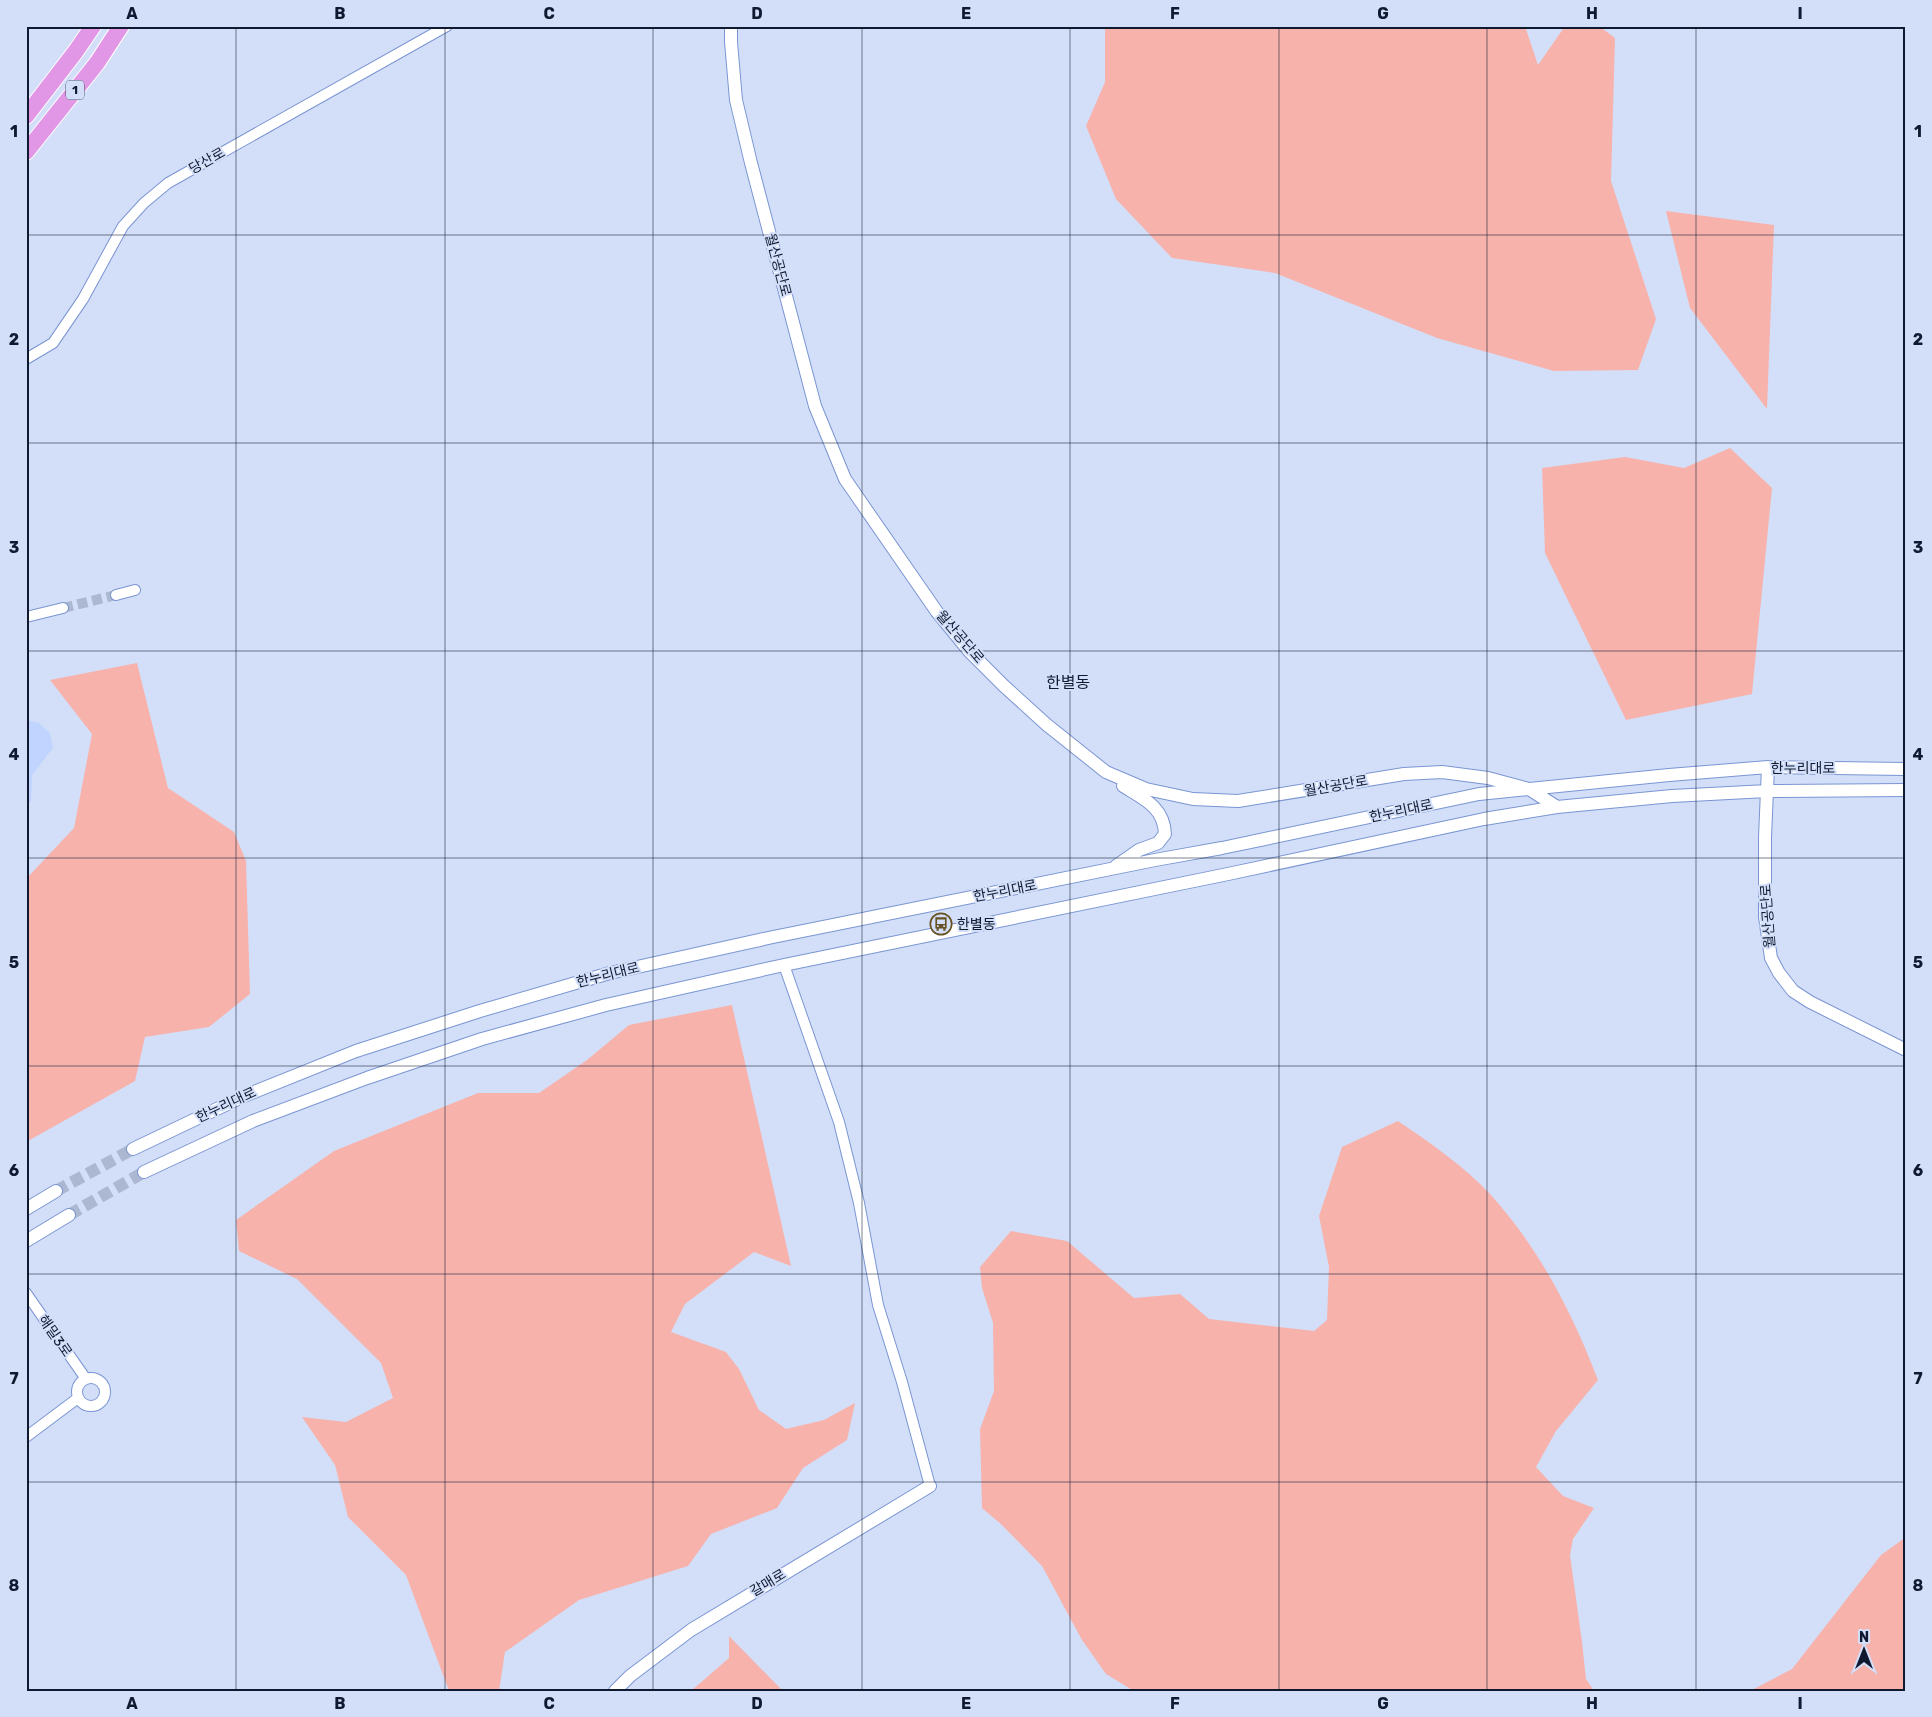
<svg xmlns="http://www.w3.org/2000/svg" width="1932" height="1717" font-family="Rubik,'Noto Sans KR',sans-serif">
	<style>
		.built { fill: #c0d4ff }
		.green { fill: #f7b2ac }
		.lines { fill: none; stroke-linecap: round; stroke-linejoin: round }
		.minor-tunnel { stroke: #acb7d1; stroke-width: 10; stroke-dasharray: 10 5; stroke-linecap: butt }
		.tertiary-tunnel { stroke: #acb7d1; stroke-width: 12; stroke-dasharray: 12 6; stroke-linecap: butt }
		.minor-casing { stroke: #7a95d2; stroke-width: 12 }
		.tertiary-casing { stroke: #7a95d2; stroke-width: 14 }
		.trunk-casing { stroke: #fff; stroke-width: 18 }
		.minor { stroke: #fff; stroke-width: 10 }
		.tertiary { stroke: #fff; stroke-width: 12 }
		.trunk { stroke: #e296e6; stroke-width: 16 }
		.grid { fill: none; stroke: #0f1930; stroke-width: 1; stroke-opacity: 0.55 }
		.labels { text-anchor: middle; dominant-baseline: central; stroke-width: 4; stroke-linejoin: round; paint-order: stroke }
		.shield { fill: #d3dff9; stroke: #4a546c; stroke-width: 1 }
		.shield-label { font-size: 12px; font-weight: bold; fill: #0f1930 }
		.street-label { font-size: 14px; fill: #0f1930; stroke: #d3dff9 }
		.poi-label { font-size: 14px; fill: #0f1930; stroke: #d3dff9; text-anchor: start }
		.quarter-label { font-size: 16px; fill: #0f1930; stroke: #d3dff9 }
		.neatline { fill: none; stroke: #0f1930; stroke-width: 2 }
		.grid-label { font-size: 16px; text-anchor: middle; font-weight: bold; fill: #0f1930 }
	</style>
	<rect width="100%" height="100%" fill="#d3dff9"/>
	<!-- built -->
	<path class="built" d="M26 720 39 723 50 733 53 748 32 775 31 802 26 803Z"/>
	<!-- green -->
	<path class="green" d="M1105 26H1525L1538 65 1565 26H1599L1615 38 1611 181 1656 319 1638 370 1554 371 1437 338 1275 273 1172 258 1116 199 1086 126 1105 82Z
		M1666 211 1774 225 1767 409 1690 308Z
		M1730 448 1772 488 1752 694 1626 720 1545 553 1542 468 1625 457 1684 468Z
		M137 663 168 788 234 832 246 861 250 994 209 1027 145 1037 135 1081 26 1142V879L74 828 92 734 50 680Z
		M732 1005 791 1266 754 1252 685 1304 671 1332 726 1352 739 1369 759 1410 786 1429 824 1420 855 1403 847 1440 803 1468 777 1508 711 1534 688 1566 579 1600 505 1652 499 1691H449L406 1575 348 1517 335 1465 302 1417 346 1422 393 1398 381 1363 297 1279 239 1251 236 1220 334 1151 478 1093H539L587 1060 629 1025Z
		M1398 1121C1430 1143 1463 1165 1490 1194 1539 1248 1572 1312 1598 1380L1556 1431 1536 1467 1563 1496 1594 1508 1573 1539 1570 1555 1582 1642 1586 1679 1594 1691H1134L1106 1674 1082 1640 1042 1566 1002 1525 982 1508 980 1429 994 1391 993 1323 982 1288 980 1267 1011 1231 1067 1241 1134 1298 1180 1294 1209 1319 1314 1331 1327 1320 1329 1267 1319 1216 1342 1147Z
		M1906 1537V1691H1744L1754 1689 1792 1669 1881 1555Z
		M729 1636 782 1690 781 1691H691L729 1658Z"/>
	<g class="lines">
		<!-- minor-tunnel -->
		<path class="minor-tunnel" d="M63 608 116 595"/>
		<!-- tertiary-tunnel -->
		<path class="tertiary-tunnel" d="M56 1191 133 1149
			M69 1215 144 1172"/>
		<!-- minor casing -->
		<g class="minor-casing">
			<path id="minor" d="M26 359 53 343 83 299 123 226 144 203 168 183 447 26
				M116 595 135 590
				M26 617 63 608
				M784 965 839 1122 859 1203 878 1305 902 1382 930 1486
				M26 1293 86 1379
				M77 1392a14 14 0 1 1 28 0a14 14 0 1 1-28 0Z
				M26 1437 78 1398"/>
		</g>
		<!-- tertiary casing -->
		<g class="tertiary-casing">
			<path id="tertiary" d="M731 26V42L736 100 751 163 815 406 845 479 937 612 969 651 1004 686 1047 725 1106 772 1146 789 1193 799 1238 801 1404 774 1442 772 1488 778 1529 789 1557 807
				M1768 767 1765 837V917L1771 958 1779 973 1793 991 1810 1002 1906 1050
				M1116 866 1139 850 1158 843 1165 834C1164 807 1144 799 1123 786
				M133 1149 244 1096 356 1051 480 1011 610 973 773 937 1155 860 1222 848 1479 794 1669 775 1768 767 1906 769
				M144 1172 253 1121 367 1078 482 1039 606 1005 784 965 1228 874 1484 819 1557 807 1672 796 1767 791 1906 790
				M26 1209 56 1191
				M26 1241 69 1215
				M615 1691 630 1676 691 1630 930 1486"/>
		</g>
		<!-- trunk casing -->
		<g class="trunk-casing">
			<path id="trunk" d="M26 116 76 51 93 26
				M26 152 97 63 121 26"/>
		</g>
		<!-- minor -->
		<use href="#minor" class="minor"/>
		<!-- tertiary -->
		<use href="#tertiary" class="tertiary"/>
		<!-- trunk -->
		<use href="#trunk" class="trunk"/>
	</g>
	<!-- grid -->
	<path class="grid" d="M236 26V1691M445 26V1691M653 26V1691M862 26V1691M1070 26V1691M1279 26V1691M1487 26V1691M1696 26V1691M26 235H1906M26 443H1906M26 651H1906M26 858H1906M26 1066H1906M26 1274H1906M26 1482H1906"/>
	<!-- icons -->
	<defs>
		<g id="bus-ring" transform="scale(1.125)"><circle r="9.5" fill="#d3dff9" stroke="#685322" stroke-width="1.5"/><path d="M-5-6H5V4H4V6H2V4H-2V6H-4V4H-5ZM-3.5-4V0h7V-4ZM-3.5 1.2v1.5H-2V1.2ZM2 1.2v1.5H3.5V1.2Z" fill="#685322"/></g>
	</defs>
	<g fill-rule="evenodd">
		<use href="#bus-ring" x="941" y="924"/>
	</g>
	<g class="labels">
		<!-- shield labels -->
		<rect class="shield" x="66" y="80.5" width="18" height="19" rx="4"/>
		<g class="shield-label">
			<text x="75" y="90">1</text>
		</g>
		<!-- street labels -->
		<g class="street-label">
			<text transform="translate(207 161) rotate(-29)">당산로</text>
			<text transform="translate(778 265) rotate(75)">월산공단로</text>
			<text transform="translate(960 637) rotate(49)">월산공단로</text>
			<text x="1803" y="768">한누리대로</text>
			<text transform="translate(1336 786) rotate(-10)">월산공단로</text>
			<text transform="translate(1401 811) rotate(-12)">한누리대로</text>
			<text transform="translate(1005 891) rotate(-11)">한누리대로</text>
			<text transform="translate(1768 916) rotate(-94)">월산공단로</text>
			<text transform="translate(608 975) rotate(-14)">한누리대로</text>
			<text transform="translate(226 1105) rotate(-25)">한누리대로</text>
			<text transform="translate(55 1336) rotate(55)">해밀3로</text>
			<text transform="translate(768 1583) rotate(-31)">갈매로</text>
		</g>
		<!-- poi labels -->
		<g class="poi-label">
			<text x="957" y="924">한별동</text>
		</g>
		<!-- quarter labels -->
		<g class="quarter-label">
			<text x="1068" y="682">한별동</text>
		</g>
	</g>
	<!-- border -->
	<rect width="1932" height="1717" fill="none" stroke="#d3dff9" stroke-width="55"/>
	<!-- north arrow -->
	<g transform="translate(1864 1650)" stroke="#d3dff9" stroke-width="4" paint-order="stroke">
	<path d="M0-4L9 19L0 12L-9 19Z" fill="#0f1930"/>
	<text y="-8" font-size="14" font-weight="bold" text-anchor="middle" fill="#0f1930">N</text>
	</g>
	<rect x="28" y="28" width="1876" height="1662" class="neatline"/>
	<g class="grid-label">
		<text x="132" y="19">A</text>
		<text x="340" y="19">B</text>
		<text x="549" y="19">C</text>
		<text x="757" y="19">D</text>
		<text x="966" y="19">E</text>
		<text x="1175" y="19">F</text>
		<text x="1383" y="19">G</text>
		<text x="1592" y="19">H</text>
		<text x="1800" y="19">I</text>
		<text x="14" y="137">1</text>
		<text x="1918" y="137">1</text>
		<text x="14" y="345">2</text>
		<text x="1918" y="345">2</text>
		<text x="14" y="553">3</text>
		<text x="1918" y="553">3</text>
		<text x="14" y="760">4</text>
		<text x="1918" y="760">4</text>
		<text x="14" y="968">5</text>
		<text x="1918" y="968">5</text>
		<text x="14" y="1176">6</text>
		<text x="1918" y="1176">6</text>
		<text x="14" y="1384">7</text>
		<text x="1918" y="1384">7</text>
		<text x="14" y="1591">8</text>
		<text x="1918" y="1591">8</text>
		<text x="132" y="1709">A</text>
		<text x="340" y="1709">B</text>
		<text x="549" y="1709">C</text>
		<text x="757" y="1709">D</text>
		<text x="966" y="1709">E</text>
		<text x="1175" y="1709">F</text>
		<text x="1383" y="1709">G</text>
		<text x="1592" y="1709">H</text>
		<text x="1800" y="1709">I</text>
	</g>
</svg>
